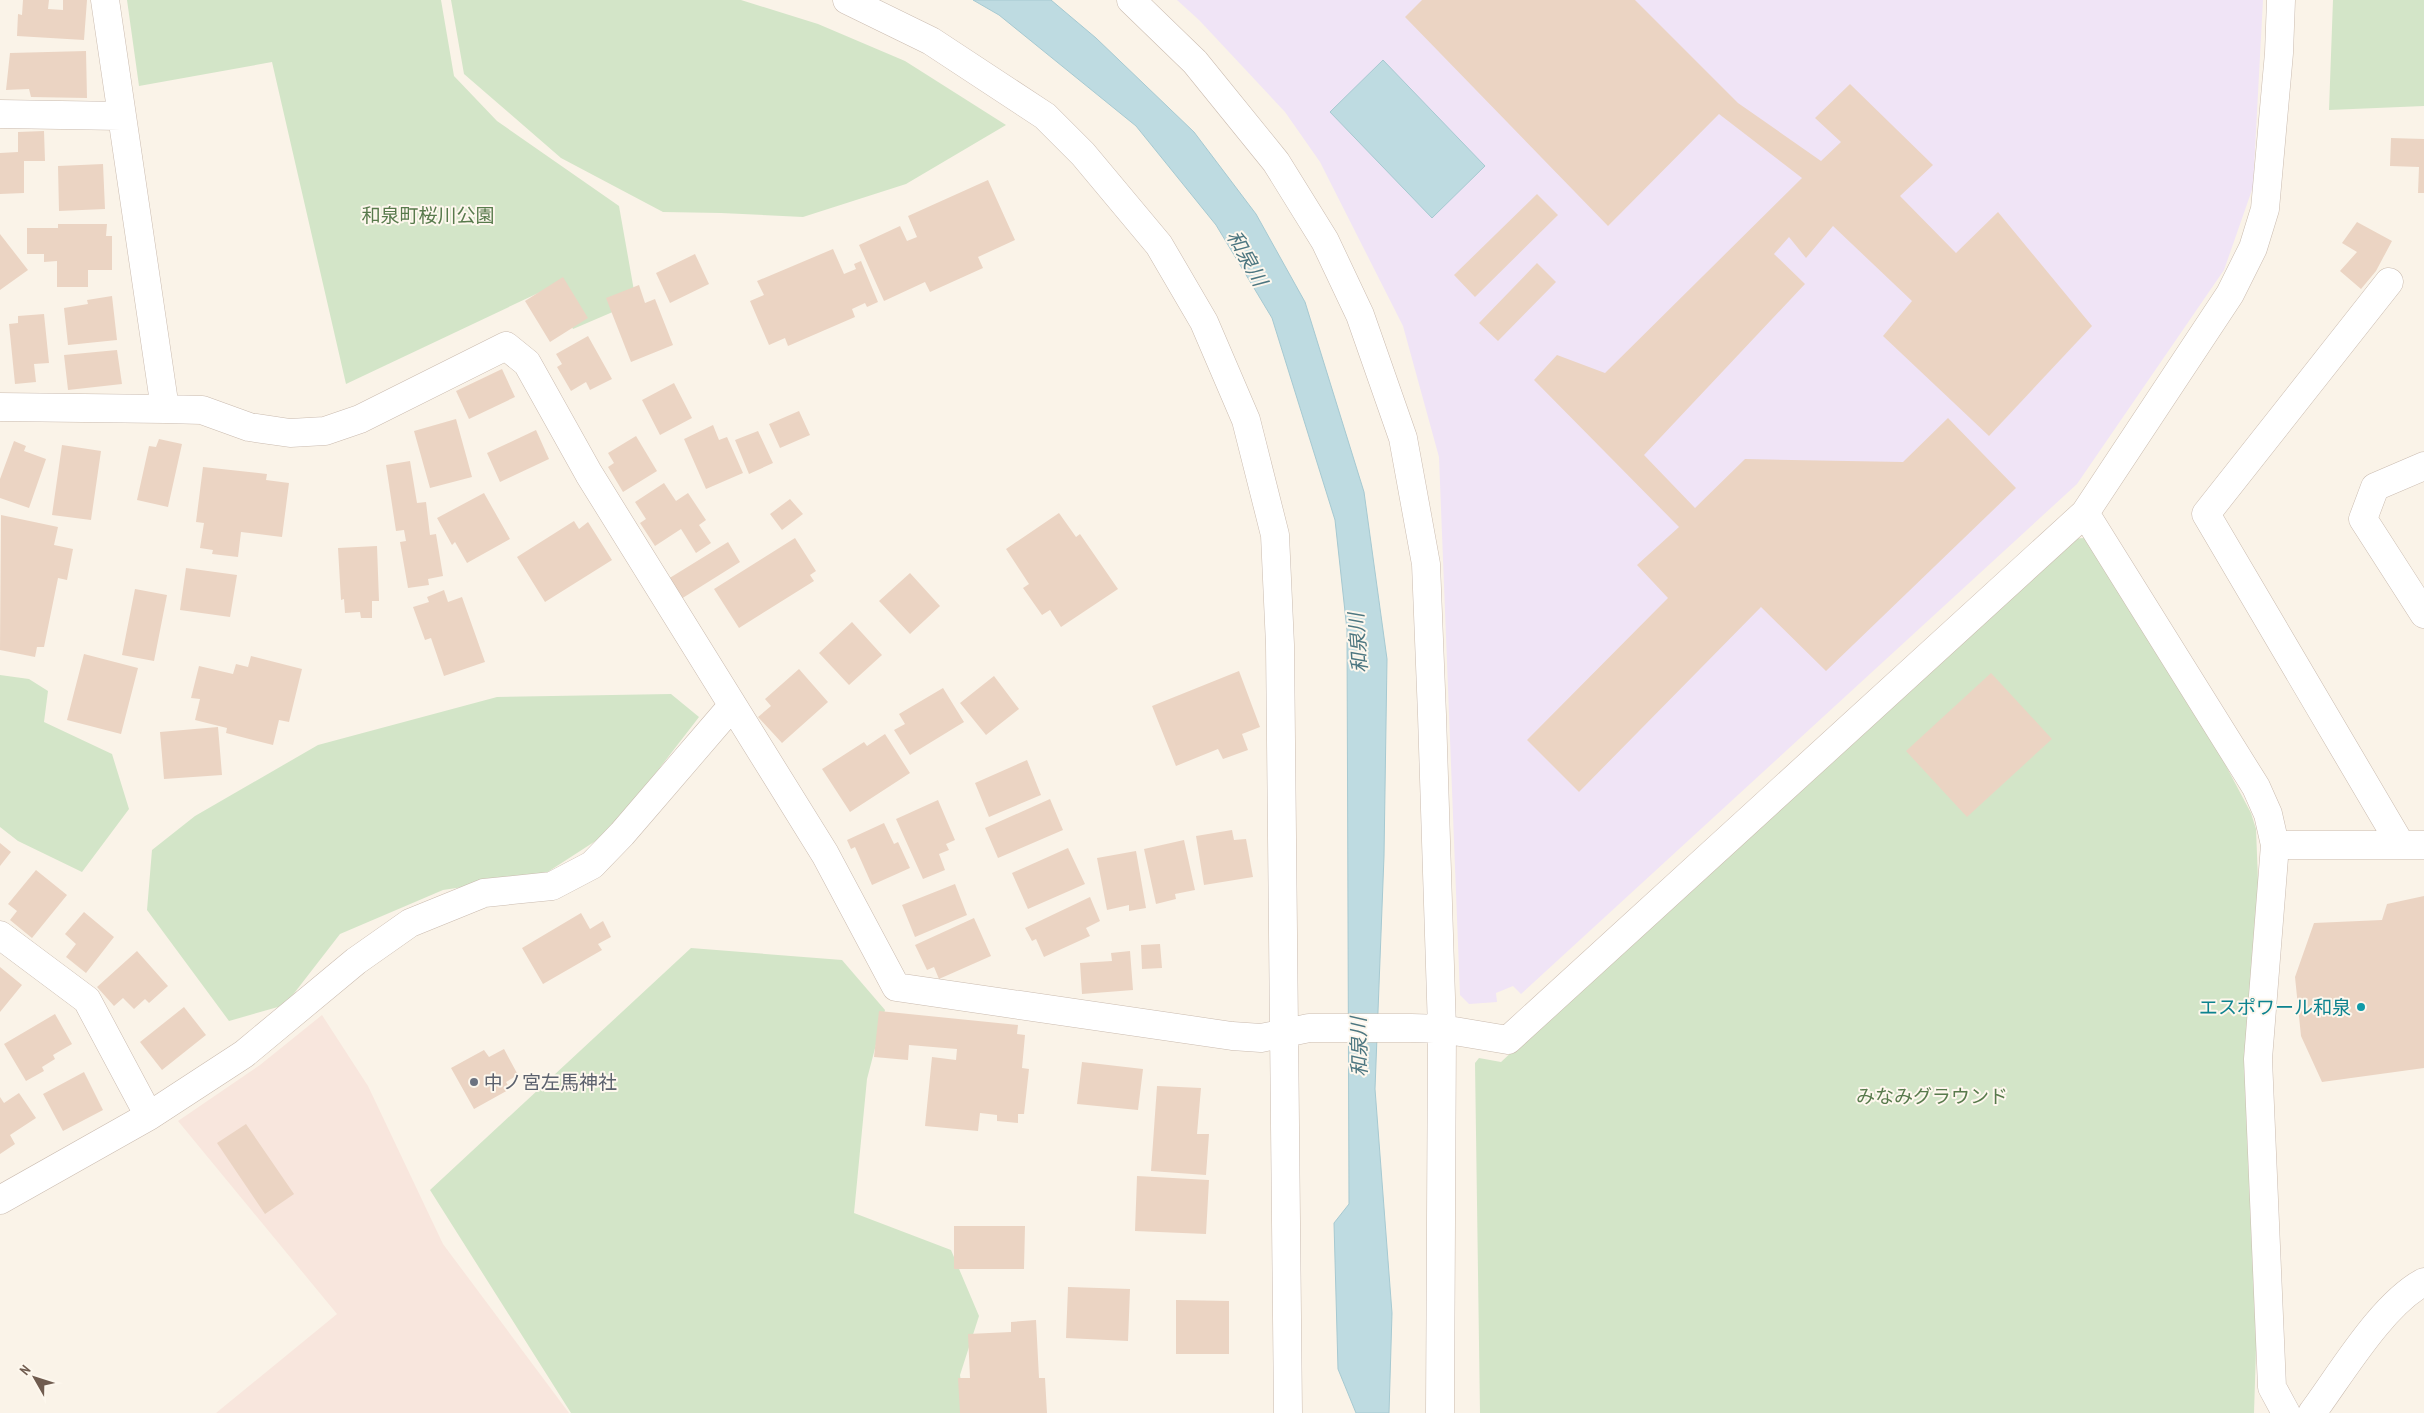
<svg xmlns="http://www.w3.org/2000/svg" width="2424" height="1413" font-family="'PT Sans Narrow','Noto Sans JP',sans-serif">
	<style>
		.commercial { fill: #f8e6dd }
		.education { fill: #f0e4f6 }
		.green { fill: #d3e5c8 }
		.water { fill: #bedbe1; stroke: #a6c9d1 }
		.building { fill: #ebd4c3 }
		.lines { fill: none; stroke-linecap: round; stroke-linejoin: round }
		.minor-casing { stroke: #cabbaf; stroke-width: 29 }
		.minor { stroke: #fff; stroke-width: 28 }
		.culture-dot { fill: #0f9aa8; stroke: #fdf7ed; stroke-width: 2 }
		.worship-dot { fill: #6b7280; stroke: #fdf7ed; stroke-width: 2 }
		.labels { text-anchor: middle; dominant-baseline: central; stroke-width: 4; stroke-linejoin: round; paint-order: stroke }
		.park-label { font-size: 19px; fill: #587a4c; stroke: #fdf7ed }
		.culture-label { font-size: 19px; fill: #0d838f; stroke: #fdf7ed; text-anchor: end }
		.worship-label { font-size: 19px; fill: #5b616d; stroke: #fdf7ed; text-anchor: start }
		.water-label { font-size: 20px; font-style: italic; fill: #4c7680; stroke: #fdf7ed }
	</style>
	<rect width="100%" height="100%" fill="#faf3e8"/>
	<!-- commercial -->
	<path class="commercial" d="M322 1015 368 1086 443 1244 569 1413H216L337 1314 178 1121 260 1065Z"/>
	<!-- education -->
	<path class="education" d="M1177 0H2263L2253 187 2224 270 2077 484 1521 994 1513 986 1496 993 1497 1002 1469 1004 1460 995 1439 457 1403 326 1320 162 1285 112 1199 20Z"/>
	<!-- green -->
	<path class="green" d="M127 0H441L454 76 497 121 619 206 636 302 573 329 551 287 346 384 272 62 139 86Z
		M451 0H741L818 24 905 61 1006 125 906 184 803 217 721 213 663 212 561 158 464 74Z
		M2333 0H2424V106L2329 110Z
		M2085 538 2150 623 2251 813 2256 829 2260 932 2258 1287 2254 1413H1480L1475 1063 1479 1058 1501 1062 2066 539Z
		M0 675 29 679 48 691 44 722 112 754 129 809 82 872 18 841 0 827Z
		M671 694 699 717 611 831 543 875 443 890 340 934 285 1005 229 1021 147 910 152 850 195 816 318 745 497 697Z
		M691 948 842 960 885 1010 867 1079 854 1213 951 1250 979 1316 960 1375 965 1413H571L430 1190Z"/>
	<!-- water -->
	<path class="water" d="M973 0H1051L1096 38 1194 132 1256 214 1305 302 1364 492 1387 659 1384 856 1375 1089 1392 1313 1389 1413H1356L1338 1369 1334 1223 1349 1204 1347 630 1335 520 1272 318 1216 225 1136 126 999 15Z
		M1383 60 1485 166 1432 218 1330 112Z"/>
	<!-- building -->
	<path class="building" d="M23 0H49L48 9 63 10V0H87L84 40 17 36 18 14 22 15Z
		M1422 0H1635L1738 103 1821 161 1841 142 1815 118 1850 84 1933 165 1900 196 1956 253 1998 212 2092 326 1989 436 1883 336 1912 301 1833 226 1806 258 1789 237 1774 254 1805 284 1644 455 1695 508 1745 459 1903 462 1948 418 2016 488 1826 671 1761 607 1579 792 1527 740 1668 598 1637 565 1679 527 1534 380 1557 355 1605 373 1802 178 1719 114 1608 226 1405 17Z
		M86 51 87 98 31 97 29 89 6 90 10 53Z
		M44 131 45 161H24V193L0 194V153L18 152V132Z
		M2391 138 2424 139V193H2418L2419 167 2390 166Z
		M103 164 105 209 59 211 58 166Z
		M988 180 1015 240 978 257 983 268 930 292 925 282 884 301 859 245 900 226 907 241 917 237 908 216Z
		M1537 194 1558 215 1475 297 1454 275Z
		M2357 222 2392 241 2376 271 2361 289 2340 271 2357 252 2342 243Z
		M58 224H107L106 236H112V270H88V287H57V261L44 262V254H27V228H58Z
		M0 234 28 270 0 290Z
		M833 249 844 274 856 269 854 264 861 261 878 302 867 307 865 303 852 309 855 317 788 346 785 338 769 345 750 301 764 295 757 281Z
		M695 254 709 284 670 303 656 273Z
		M1537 263 1556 282 1498 341 1479 323Z
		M563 277 588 318 550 342 525 301Z
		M639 285 645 303 655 299 673 345 631 362 606 298Z
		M112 296 117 340 68 345 64 308 88 304 87 300Z
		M44 314 49 363 34 364 36 382 15 384 9 324 18 323V316Z
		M588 336 612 379 590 390 586 382 571 391 557 367 562 364 556 354Z
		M117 350 122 384 68 390 64 355Z
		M502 369 515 397 469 419 456 391Z
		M674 383 692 418 660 435 642 400Z
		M799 411 810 435 780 448 769 424Z
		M456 419 472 477 430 488 414 431Z
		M713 425 719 440 727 437 743 473 706 489 684 439Z
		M536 430 549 459 500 482 487 453Z
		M758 431 773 463 749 474 735 440Z
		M636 436 657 471 623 492 608 467 614 463 608 453Z
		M159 439 182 444 168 507 137 500 149 446 156 447Z
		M14 441 26 446 24 451 46 459 29 508 0 498V479Z
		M62 445 101 451 91 520 52 515Z
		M410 461 417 503 426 502 430 535 436 534 443 576 428 579 429 585 408 588 400 542 406 541 404 530 396 531 386 465Z
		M203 467 267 474 266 480 289 483 282 537 241 532 238 557 212 554 213 550 200 548 204 523 196 522Z
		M664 483 676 501 688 493 706 520 699 525 711 543 696 553 681 529 655 546 640 523 646 519 635 502Z
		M484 493 510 539 467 563 455 542 452 545 437 518Z
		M790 499 803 514 782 530 770 514Z
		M1059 513 1076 537 1080 534 1118 589 1061 627 1050 610 1042 615 1023 588 1029 584 1006 549Z
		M1 515 58 527 54 545 73 549 67 580 58 578 44 647H37L35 657 0 650Z
		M574 521 579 529 588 522 612 560 545 602 517 557Z
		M795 538 816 571 810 575 814 581 739 628 714 589Z
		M728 542 740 562 681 599 668 579Z
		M377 546 379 601H372V618H361L360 612 345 613 344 599 341 600 338 548Z
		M186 568 237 575 230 617 180 610Z
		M910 573 940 606 910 634 879 601Z
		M135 589 167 595 154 661 122 655Z
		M444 590 448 602 462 597 485 662 444 676 431 638 425 640 413 607 429 602 427 597Z
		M852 622 882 655 849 685 819 653Z
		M84 654 138 668 121 734 67 720Z
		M251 656 302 669 289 722 279 720 273 745 226 733 227 728 195 720 200 699 191 698 199 666 233 674 236 664 248 667Z
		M799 669 828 702 782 743 758 717 771 706 765 699Z
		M1239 671 1260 727 1242 734 1248 750 1223 759 1218 749 1176 766 1152 706Z
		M1991 673 2052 739 1967 817 1906 751Z
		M994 676 1019 709 986 735 960 703Z
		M943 688 964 722 910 755 894 730 905 724 899 714Z
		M218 727 222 775 164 779 160 732Z
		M885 734 910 773 850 812 822 769 864 742 867 746Z
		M1027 760 1041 795 989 817 975 783Z
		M1050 799 1063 830 998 858 985 828Z
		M938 800 955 840 946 844 949 850 939 854 945 870 923 879 896 819Z
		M884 823 894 844 898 842 910 868 872 885 855 847 851 849 847 840Z
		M1232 830 1234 840 1246 839 1253 877 1204 885 1196 836Z
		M1184 840 1195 890 1175 894 1176 899 1156 904 1144 849Z
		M0 843 11 852 0 866Z
		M1068 848 1085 884 1028 909 1012 873Z
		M1136 851 1146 908 1129 911V905L1107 910 1097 858Z
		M36 870 67 895 32 938 10 920 17 911 8 904Z
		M955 884 967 915 915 937 902 905Z
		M2424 896V1068L2322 1082 2301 1036 2295 977 2314 923 2382 920 2387 904Z
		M1090 897 1100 921 1086 928 1090 936 1044 957 1036 939 1032 941 1025 928Z
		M84 912 114 937 86 973 66 957 76 944 65 934Z
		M581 913 590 929 603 921 611 937 598 944 602 950 543 984 522 948Z
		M974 918 991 956 939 979 934 967 927 970 915 945Z
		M1160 944 1162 968 1142 969 1141 945Z
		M137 951 168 986 149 1003 145 999 134 1009 123 998 114 1006 97 987Z
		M1130 951 1133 990 1082 994 1080 963 1112 961 1111 953Z
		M0 967 22 985 0 1012Z
		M184 1007 206 1035 162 1070 140 1042Z
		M879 1011 1018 1025 1017 1034 1025 1035 1022 1068 1029 1069 1024 1114H1018V1123L997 1121V1115L980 1113 978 1131 925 1126 932 1057 956 1060 957 1049 909 1045 908 1060 874 1057Z
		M55 1014 72 1044 53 1055 55 1059 42 1067 44 1071 26 1081 4 1044Z
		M504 1049 518 1075 506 1082 510 1089 474 1109 451 1068 484 1050 489 1057Z
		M1082 1062 1143 1069 1138 1110 1077 1104Z
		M84 1072 103 1110 63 1131 43 1094Z
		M1157 1086 1201 1088 1197 1134H1209L1206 1175 1151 1171Z
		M19 1093 36 1118 10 1135 15 1144 0 1154V1097L4 1103Z
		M246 1124 294 1194 265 1214 217 1143Z
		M1137 1176 1209 1180 1206 1234 1135 1231Z
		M954 1226H1025L1024 1269H954Z
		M1068 1287 1130 1289 1128 1341 1066 1338Z
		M1176 1300 1229 1301V1354H1176Z
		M1036 1320 1039 1378H1045L1047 1413H960L958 1378H970L968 1334 1011 1332V1322Z"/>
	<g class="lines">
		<!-- minor casing -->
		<g class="minor-casing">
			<path id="minor" d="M105 0 165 409 202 410 249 427 290 433 325 431 360 419 506 346 527 363 589 474 825 854 896 987 1232 1036 1261 1038 1309 1028H1411L1442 1029 1508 1040 2085 513 2230 294 2253 248 2265 209 2279 53 2281 0
				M847 0 931 41 1045 116 1083 154 1159 245 1204 322 1246 420 1275 535 1280 645 1288 1413
				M1131 0 1195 62 1276 162 1325 241 1360 315 1403 438 1426 564 1432 715 1442 1029 1440 1413
				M0 114 121 116
				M2389 282 2206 514 2401 845
				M0 407 165 409
				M2424 466 2375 487 2363 519 2424 614
				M2085 513 2256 787 2268 814 2275 845 2258 1059 2272 1387 2286 1413
				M2275 845H2424
				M0 935 87 1000 149 1116
				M0 1200 149 1116 244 1054 356 961 410 923 484 893 552 886 592 865 622 834 732 706
				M2312 1413C2341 1374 2382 1304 2424 1282"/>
		</g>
		<!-- minor -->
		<use href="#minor" class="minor"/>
	</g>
	<!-- markers -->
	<circle class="culture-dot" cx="2361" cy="1007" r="5"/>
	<circle class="worship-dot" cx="474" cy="1082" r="5"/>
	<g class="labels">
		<!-- park labels -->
		<g class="park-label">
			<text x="428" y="215">和泉町桜川公園</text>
			<text x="1932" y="1096">みなみグラウンド</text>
		</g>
		<!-- culture labels -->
		<g class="culture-label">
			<text x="2351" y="1007">エスポワール和泉</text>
		</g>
		<!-- worship labels -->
		<g class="worship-label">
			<text x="484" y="1082">中ノ宮左馬神社</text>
		</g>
		<!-- water labels -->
		<g class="water-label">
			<text transform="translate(1247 258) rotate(61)">和泉川</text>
			<text transform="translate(1358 643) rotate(-94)">和泉川</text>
			<text transform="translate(1359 1047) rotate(-91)">和泉川</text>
		</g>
	</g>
	<!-- north arrow -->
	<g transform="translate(35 1378) rotate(309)" stroke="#fdf7ed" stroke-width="4" paint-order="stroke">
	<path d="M0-4L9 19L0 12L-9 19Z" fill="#705c4f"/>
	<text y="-8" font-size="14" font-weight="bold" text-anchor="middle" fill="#705c4f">N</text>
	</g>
</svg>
